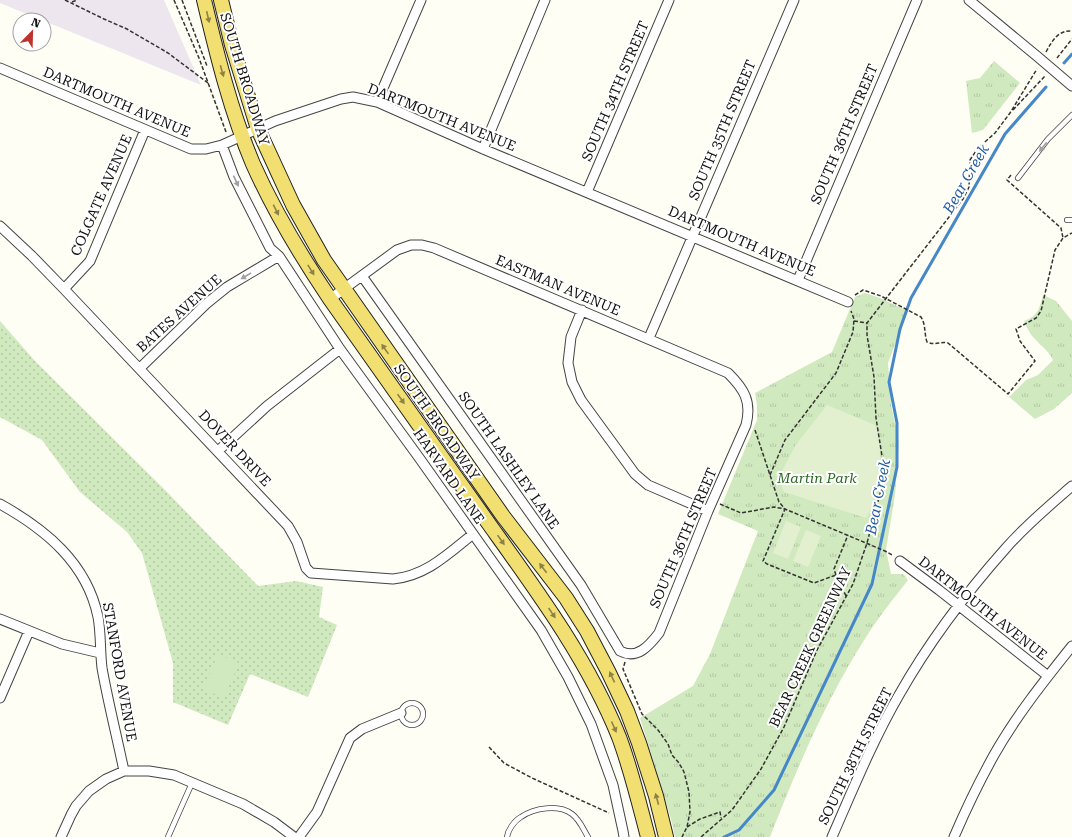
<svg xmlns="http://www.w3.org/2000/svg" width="1072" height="837" font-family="'Roboto Serif',serif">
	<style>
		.industrial { fill: #eee6ee }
		.grass { fill: url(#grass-dots) }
		.park { fill: url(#park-tufts) }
		.garden { fill: #d0e9bf }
		.pitch { fill: #e2f0d0 }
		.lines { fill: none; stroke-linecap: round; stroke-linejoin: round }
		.stream { stroke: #4587c8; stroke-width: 3 }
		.lane-casing { stroke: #444; stroke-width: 6 }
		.street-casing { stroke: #444; stroke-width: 11 }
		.primary-casing { stroke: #222; stroke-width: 16 }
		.path { stroke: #333; stroke-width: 1.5; stroke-dasharray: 4 2; stroke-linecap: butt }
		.lane { stroke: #fff; stroke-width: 4.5 }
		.street { stroke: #fff; stroke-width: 9 }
		.primary { stroke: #f2df71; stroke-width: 14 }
		.oneway { fill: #8d8246 }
		.oneway2 { fill: #a0a0a0 }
		.labels { text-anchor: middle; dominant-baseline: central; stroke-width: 4; stroke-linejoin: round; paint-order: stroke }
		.street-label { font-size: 14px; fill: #111; stroke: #fff }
		.park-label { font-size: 14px; font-style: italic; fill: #2a6722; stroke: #fff }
		.water-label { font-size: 15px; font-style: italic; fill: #1e5a9f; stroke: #fff }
	</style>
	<defs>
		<pattern id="grass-dots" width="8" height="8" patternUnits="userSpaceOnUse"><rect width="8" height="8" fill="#d0e9bf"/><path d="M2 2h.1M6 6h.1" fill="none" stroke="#b2c7a3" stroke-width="1.8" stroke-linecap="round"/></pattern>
		<pattern id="park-tufts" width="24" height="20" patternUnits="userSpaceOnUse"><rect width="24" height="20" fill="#d0e9bf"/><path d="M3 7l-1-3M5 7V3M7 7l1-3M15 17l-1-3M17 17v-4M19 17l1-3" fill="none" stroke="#b2c7a3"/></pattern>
	</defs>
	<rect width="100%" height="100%" fill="#fefef5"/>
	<!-- industrial -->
	<path class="industrial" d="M0 0H164L201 85 44 21V20H41L0 3Z"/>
	<!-- grass -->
	<path class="grass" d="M0 321 35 361 167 492 258 586 296 581 323 587 319 617 337 625 308 697 250 674 228 725 173 702V663L142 553 127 532 80 492 42 440 0 417Z"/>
	<!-- park -->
	<path class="park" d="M994 61 1020 83 983 130 972 133 966 81 980 78Z
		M865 293 880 298 908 311 888 363 891 404 899 442 895 495 886 550 891 574H903L908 580C895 597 880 615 868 634 827 697 797 768 770 837H675L671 819 640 718 693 686 710 654 758 531 718 514 757 420V405L755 393 832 352 855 297Z
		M1043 295 1056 301 1072 321V393L1054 409 1035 419 1009 397 1026 380 1038 375 1053 360C1049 351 1040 345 1034 338 1029 333 1027 327 1024 321 1037 317 1040 308 1043 295Z"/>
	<!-- garden -->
	<path class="garden" d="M218 654 239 663 224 698 203 689Z"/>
	<!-- pitch -->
	<path class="pitch" d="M827 405 875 425C883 445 881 480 874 500 873 506 869 512 866 518L784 492 778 479 795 446Z
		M786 521 801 527 788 559 773 553Z
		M806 530 821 536 808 567 793 561Z"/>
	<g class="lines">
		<!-- stream -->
		<path class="stream" d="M1064 63 1072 54
			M724 837 739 830 774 790 872 584 897 467V423L889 382 900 329 911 298 1005 134 1046 87"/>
		<!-- lane casing -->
		<g class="lane-casing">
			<path id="lane" d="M1018 178 1048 139 1072 115
				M1067 220H1072
				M401 714a11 11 0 1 1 22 0a11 11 0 1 1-22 0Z
				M168 837 192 783
				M507 837C508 830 514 821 521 817 534 808 558 804 572 814 580 820 583 829 588 837"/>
		</g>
		<!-- street casing -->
		<g class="street-casing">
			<path id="street" d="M969 0 1038 57 1072 86
				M0 68 191 149H206L222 145 275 121 341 99 353 97 377 102 483 149 848 302
				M377 102 421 0
				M222 145 234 177 270 248 279 256 340 349 420 459 541 630 568 677 591 724 613 785 623 831 624 837
				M483 149 545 0
				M587 192 669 0
				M0 226 32 256 64 289 288 526 297 542 306 568 311 573 393 579C426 576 448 554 473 534
				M798 280 917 0
				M64 289 90 261 145 130
				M330 299 397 250 411 245H422L434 248 728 373C744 389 752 401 746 425L708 511 659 633C649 646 637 660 620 651L581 585 362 276
				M582 310 571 337 568 363 572 382 581 400 635 474 648 485 708 511
				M649 338 794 0
				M140 368 206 304 227 287 279 256
				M218 451 267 406 340 349
				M0 504C45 529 87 563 98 617 101 633 100 651 102 668 108 702 117 737 124 771
				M900 561 939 590 1048 676
				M0 619 62 644 100 653
				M0 698 29 631
				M61 837 71 815 76 806 89 791 106 779 124 771H149L174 775 243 804 274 822 294 837
				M299 837 317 812 350 738 362 729 401 713
				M832 837C853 789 873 740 899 695 929 642 966 593 1006 548 1026 525 1049 506 1072 486
				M954 837C966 809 979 782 994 755 1016 716 1044 681 1072 646"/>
		</g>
		<!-- primary casing -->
		<g class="primary-casing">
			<path id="primary" d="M204 0C217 55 231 112 253 164 274 211 301 256 330 299 383 374 436 449 489 524 537 591 588 660 619 737 631 769 639 803 648 837
				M221 0 232 45 258 129 293 205 324 260 503 516 566 598 587 631 608 671 627 711 639 743 656 796 666 837"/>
		</g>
		<!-- path -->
		<path class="path" d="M65 0 104 19 127 29 168 53 208 83
			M174 0 199 58 226 132
			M182 0 207 66
			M72 2 77 0
			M1046 52C1052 41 1058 30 1072 31
			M1057 58 1072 39
			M1013 110 1045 76
			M1011 175 1007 180 1061 228 1063 238
			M855 295 863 290 881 296 921 317C926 325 924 333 927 342 936 346 940 341 948 343L1008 394 1035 361 1020 341 1016 329 1036 318 1041 311 1055 250 1063 238 1072 233
			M854 321 867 323
			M755 430 779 502 785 509 763 561 767 564 814 583 836 575 846 596
			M770 475 785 440 836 373 853 332 854 319 851 311
			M720 504 741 513 774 507 785 509 885 551 892 555
			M836 575 834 569 848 535
			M625 662 623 669 642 714 658 730 668 744 672 755 679 763 684 772 689 792 690 812 687 827 682 837
			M489 747 504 763 532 778 609 813
			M687 827 700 819 720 812 721 818
			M701 837 732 810 761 769 784 727 817 650 853 584 867 543 885 475 876 418 874 377 867 335V323L963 199 969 187 970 160 978 148 995 133 1010 113 1037 69"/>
		<!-- lane -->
		<use href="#lane" class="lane"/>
		<!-- street -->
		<use href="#street" class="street"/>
		<!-- primary -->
		<use href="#primary" class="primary"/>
	</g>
	<!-- one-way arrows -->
	<defs><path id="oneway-solid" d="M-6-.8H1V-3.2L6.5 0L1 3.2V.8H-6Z"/></defs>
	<g class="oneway">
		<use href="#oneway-solid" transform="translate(208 17) rotate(77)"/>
		<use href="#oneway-solid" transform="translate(222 71) rotate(74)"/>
		<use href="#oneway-solid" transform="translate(276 210) rotate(63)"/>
		<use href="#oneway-solid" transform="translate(311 270) rotate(58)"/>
		<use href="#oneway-solid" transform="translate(385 349) rotate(-125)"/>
		<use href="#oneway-solid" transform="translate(401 399) rotate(55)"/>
		<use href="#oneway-solid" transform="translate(501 540) rotate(55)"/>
		<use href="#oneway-solid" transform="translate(543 568) rotate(-127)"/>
		<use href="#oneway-solid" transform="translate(552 613) rotate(56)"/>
		<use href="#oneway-solid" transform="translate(612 677) rotate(-115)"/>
		<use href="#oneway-solid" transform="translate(614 727) rotate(66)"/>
		<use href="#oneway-solid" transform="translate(657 799) rotate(-105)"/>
	</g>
	<g class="oneway2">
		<use href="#oneway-solid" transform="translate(1043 147) rotate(128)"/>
		<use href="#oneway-solid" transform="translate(236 181) rotate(65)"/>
		<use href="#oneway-solid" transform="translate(246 276) rotate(149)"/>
	</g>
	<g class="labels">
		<!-- street labels -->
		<g class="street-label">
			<text transform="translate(245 79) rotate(73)">SOUTH BROADWAY</text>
			<text transform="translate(615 91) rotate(-67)">SOUTH 34TH STREET</text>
			<text transform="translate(117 102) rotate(23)">DARTMOUTH AVENUE</text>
			<text transform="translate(442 117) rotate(22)">DARTMOUTH AVENUE</text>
			<text transform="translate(722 130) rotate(-67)">SOUTH 35TH STREET</text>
			<text transform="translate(844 134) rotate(-67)">SOUTH 36TH STREET</text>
			<text transform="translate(101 195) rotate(-66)">COLGATE AVENUE</text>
			<text transform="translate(742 241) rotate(23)">DARTMOUTH AVENUE</text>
			<text transform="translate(558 285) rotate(23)">EASTMAN AVENUE</text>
			<text transform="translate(179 313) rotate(-42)">BATES AVENUE</text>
			<text transform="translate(437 422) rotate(55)">SOUTH BROADWAY</text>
			<text transform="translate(235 448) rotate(47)">DOVER DRIVE</text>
			<text transform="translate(509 460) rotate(55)">SOUTH LASHLEY LANE</text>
			<text transform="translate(449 476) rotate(55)">HARVARD LANE</text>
			<text transform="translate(683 538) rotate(-67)">SOUTH 36TH STREET</text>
			<text transform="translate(983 608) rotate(38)">DARTMOUTH AVENUE</text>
			<text transform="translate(810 647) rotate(-65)">BEAR CREEK GREENWAY</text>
			<text transform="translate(120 672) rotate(80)">STANFORD AVENUE</text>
			<text transform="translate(855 756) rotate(-64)">SOUTH 38TH STREET</text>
		</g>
		<!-- park labels -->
		<g class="park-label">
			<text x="817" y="478">Martin Park</text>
		</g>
		<!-- water labels -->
		<g class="water-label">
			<text transform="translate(966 179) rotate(-60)">Bear Creek</text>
			<text transform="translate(878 497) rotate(-79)">Bear Creek</text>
		</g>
	</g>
	<!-- north arrow -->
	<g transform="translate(32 32) rotate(23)"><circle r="19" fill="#ffffff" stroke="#a0a0a0"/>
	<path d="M0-3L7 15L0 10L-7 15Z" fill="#bc342d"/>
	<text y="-6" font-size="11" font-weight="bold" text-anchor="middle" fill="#111111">N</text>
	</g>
</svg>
